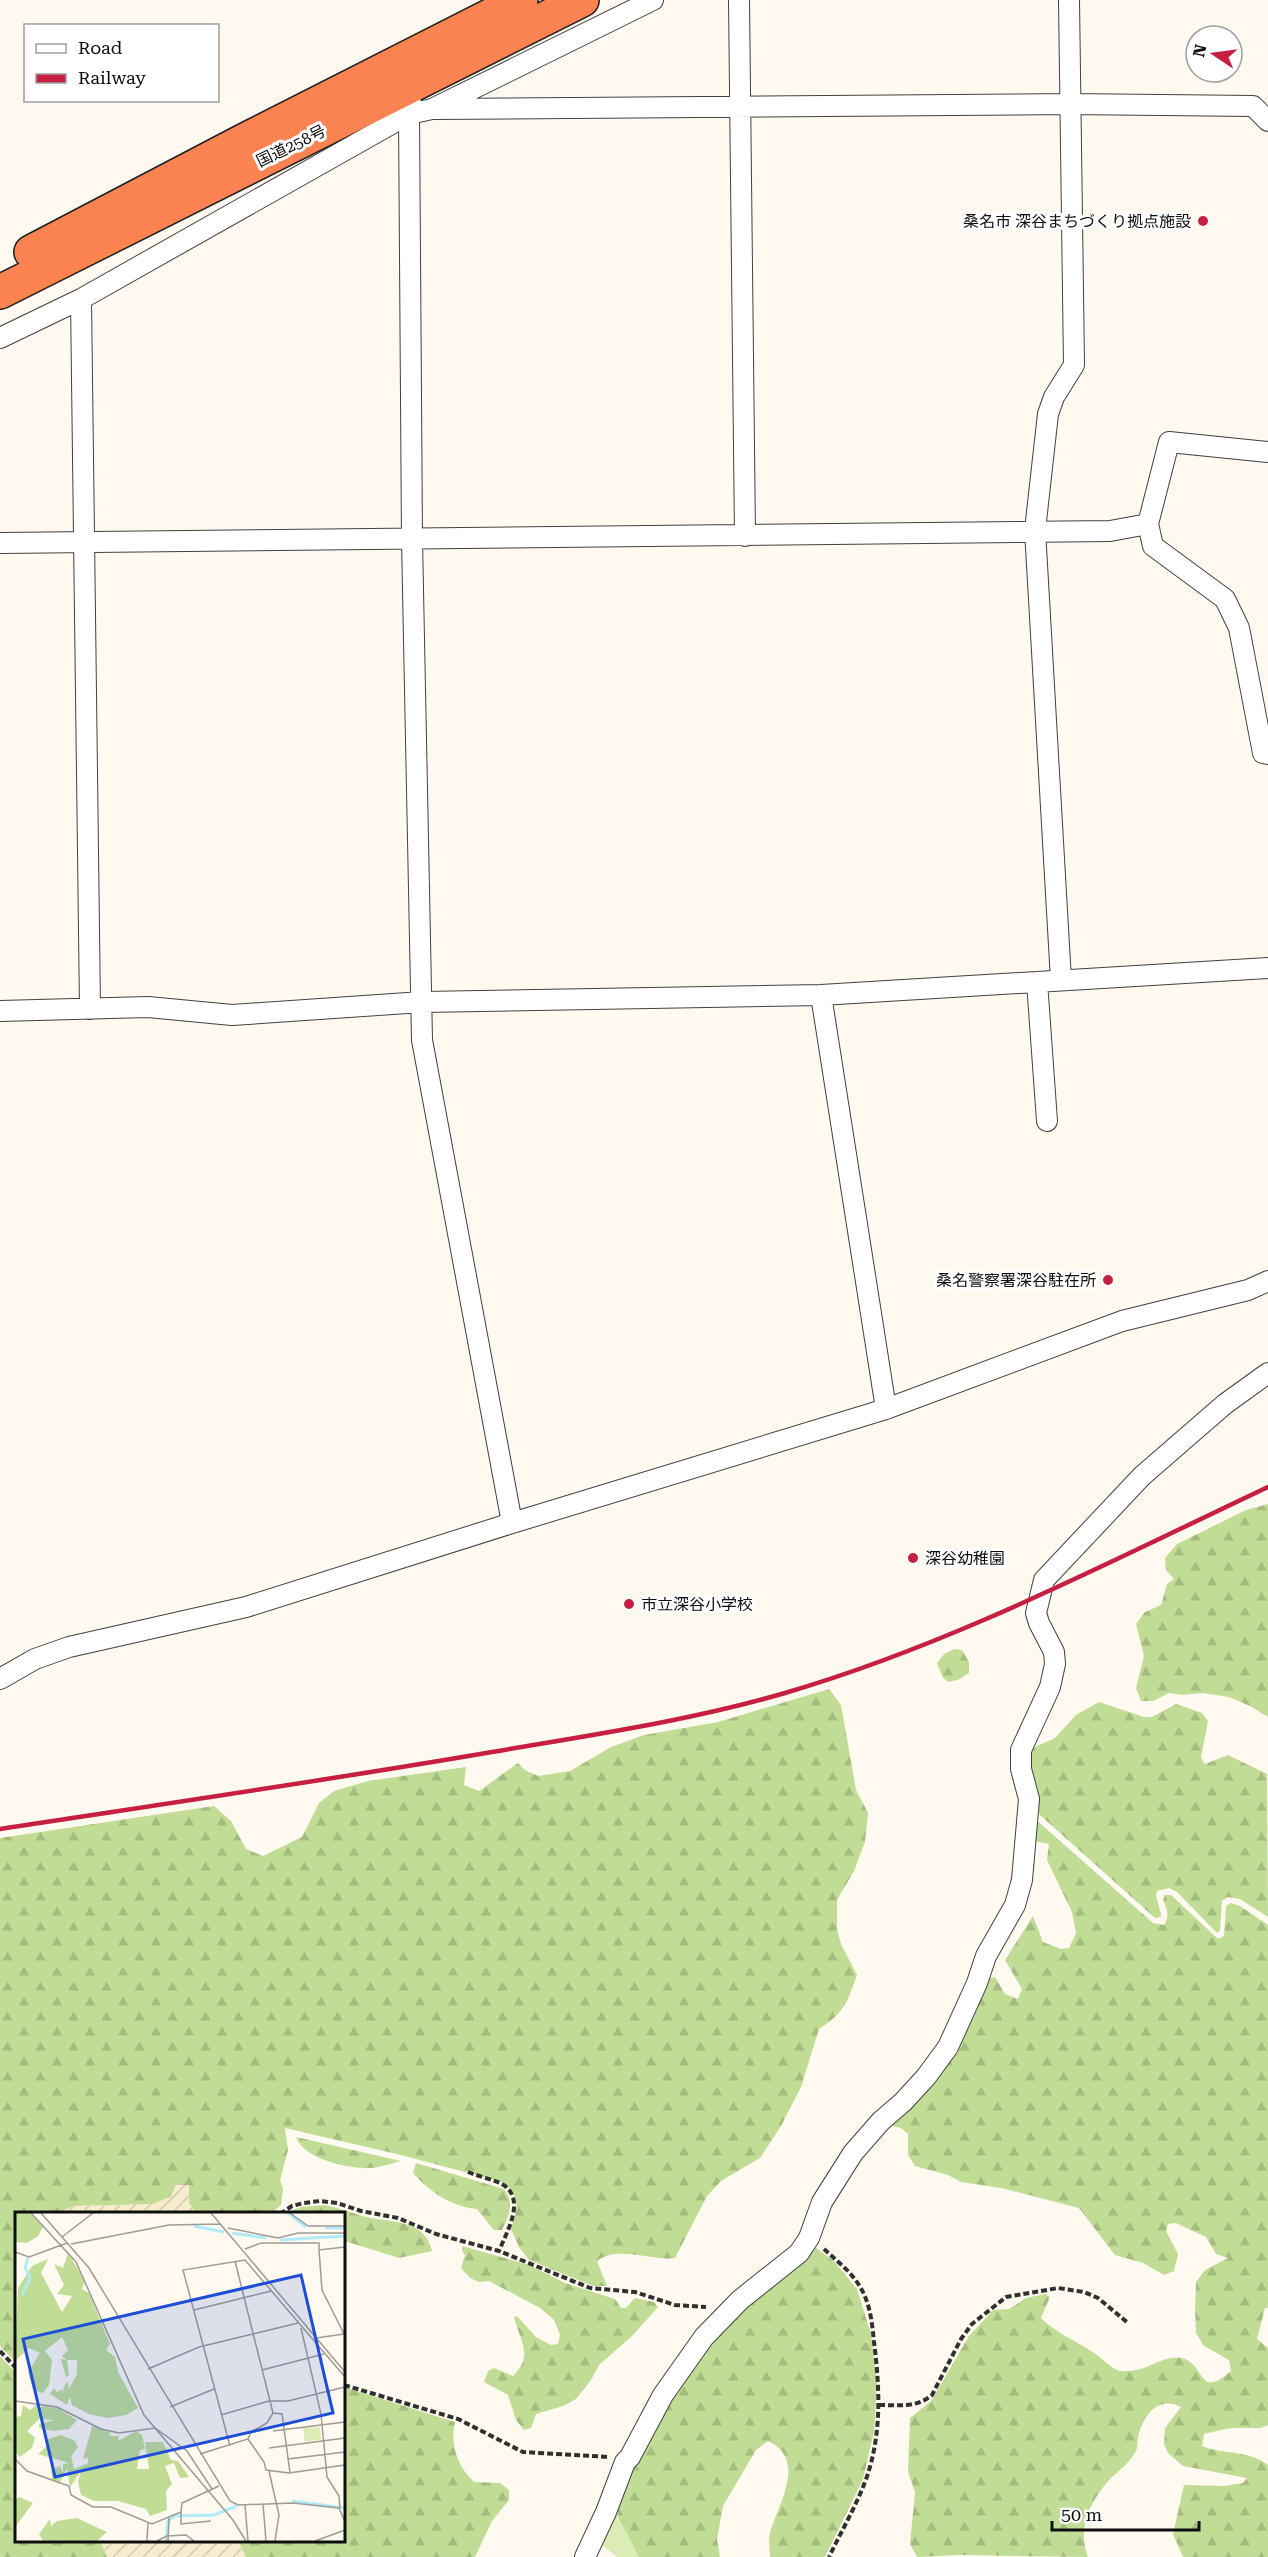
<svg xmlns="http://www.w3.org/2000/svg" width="1268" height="2557" font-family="'Roboto Serif','Noto Sans JP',serif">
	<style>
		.farmland { fill: url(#farmland-furrows) }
		.grass { fill: #dbecb7 }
		.forest { fill: url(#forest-firs) }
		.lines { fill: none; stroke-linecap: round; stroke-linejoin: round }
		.street-casing { stroke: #414141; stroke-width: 22 }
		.highway-casing { stroke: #1f1f1f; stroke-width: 36 }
		.path { stroke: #303030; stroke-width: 4; stroke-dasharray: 6 3; stroke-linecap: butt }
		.street { stroke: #fff; stroke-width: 20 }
		.highway { stroke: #fb8351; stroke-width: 33 }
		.rail { stroke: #c61f42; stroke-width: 4.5 }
		.poi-dot { fill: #c61f42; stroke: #fff; stroke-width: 2 }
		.labels { text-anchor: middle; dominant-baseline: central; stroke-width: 6; stroke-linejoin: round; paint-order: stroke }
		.street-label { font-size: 16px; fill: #0e0e0e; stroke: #fff }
		.poi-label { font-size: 16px; fill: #0e0e0e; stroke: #fff; text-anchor: end }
		.inset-river { fill: none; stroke: #b1eaf9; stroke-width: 3 }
		.inset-road { fill: none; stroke: #9f9b95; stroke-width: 1.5 }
		.view { fill: #1d4ed8; fill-opacity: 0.15; stroke: #1d4ed8; stroke-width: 3 }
		.inset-edge { fill: none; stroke: #0e0e0e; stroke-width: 3 }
	</style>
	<defs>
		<pattern id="farmland-furrows" width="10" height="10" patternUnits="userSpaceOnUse" patternTransform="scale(1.5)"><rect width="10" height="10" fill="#f7ecce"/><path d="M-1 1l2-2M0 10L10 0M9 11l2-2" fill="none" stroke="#d3c9b0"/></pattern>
		<pattern id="forest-firs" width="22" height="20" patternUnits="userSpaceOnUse" patternTransform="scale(1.5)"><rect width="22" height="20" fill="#c1dd95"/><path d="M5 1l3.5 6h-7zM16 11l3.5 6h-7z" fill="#a5bc7f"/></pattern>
	</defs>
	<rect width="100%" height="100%" fill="#fff9ef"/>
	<!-- farmland -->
	<path class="farmland" d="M176 2185H189V2203L196 2213 58 2214 74 2206 152 2204Z
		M100 2541H238L246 2557H107Z"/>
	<!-- grass -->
	<path class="grass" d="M615 2501 619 2519 639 2557H617L603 2546 595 2550Z"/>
	<!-- forest -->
	<path class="forest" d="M1268 1504V1717L1250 1706 1229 1697 1203 1693 1182 1695 1169 1693 1153 1701H1141L1136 1688 1144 1656 1136 1624 1145 1612 1161 1605 1167 1584 1174 1579 1166 1570 1165 1558 1177 1544 1246 1510Z
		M954 1649 962 1650 969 1662V1673L960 1679 949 1682 943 1678 937 1663 944 1654Z
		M829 1689 841 1705 856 1790 868 1813 865 1842 854 1871 837 1900V1929L841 1944 857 1975C847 2003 844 2013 819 2029L801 2087 781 2126 760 2158 721 2181 707 2196 675 2258C650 2261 619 2245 597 2261L607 2286H593L529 2260 519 2247 511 2229C518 2210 521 2194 502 2182L401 2155 285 2128 288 2150 280 2180 283 2189 281 2205 272 2213H196L189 2203V2185H176L170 2197 152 2204 74 2206 58 2213 16 2214V2363L0 2346V1838L214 1806 231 1821 246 1849 263 1856 302 1837 319 1803 334 1791 368 1781 466 1767 464 1785 479 1791 518 1763 525 1770 538 1776 570 1771 611 1747 644 1735 718 1722Z
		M1099 1702 1144 1717H1152L1176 1704 1202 1713 1208 1721 1201 1758 1205 1764 1228 1755 1267 1774 1268 1917 1240 1899 1227 1897 1222 1901 1220 1930 1217 1933 1177 1892 1169 1888 1157 1891 1156 1896 1161 1914V1917L1155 1918 1040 1815 1036 1809 1024 1752 1055 1738 1076 1715Z
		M1034 1818 1153 1923 1164 1925C1170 1916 1167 1909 1163 1900L1165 1895H1171L1218 1939 1224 1936 1226 1906 1231 1903 1240 1906 1268 1925V2308H1265L1257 2339 1268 2348V2425L1260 2428H1230L1204 2434 1202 2446C1224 2455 1249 2450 1268 2465V2557H1183L1173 2534 1184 2485 1224 2486 1243 2483 1247 2478 1183 2466 1168 2453 1164 2444 1165 2428 1181 2407C1159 2395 1142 2415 1138 2438 1137 2442 1138 2447 1136 2451 1130 2462 1120 2470 1111 2478 1090 2501 1077 2527 1088 2557L960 2555 917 2557 910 2544 915 2492 908 2472 910 2418 931 2401 969 2336 993 2310 1009 2309 1026 2298 1045 2294 1050 2297 1041 2318C1056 2333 1073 2339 1091 2351 1100 2356 1108 2366 1117 2370 1122 2372 1131 2371 1136 2370 1151 2368 1168 2353 1185 2359 1206 2368 1199 2399 1231 2371L1229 2360 1204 2346 1196 2333 1195 2308 1196 2282 1205 2270 1228 2258 1216 2254 1206 2237 1176 2223 1168 2224 1166 2231 1178 2254 1174 2271 1164 2275 1143 2263 1115 2255 1079 2208 1001 2188 961 2182 948 2175 915 2166 908 2155V2134L901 2128 892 2126 893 2117 982 1980 995 1977 1005 1994 1018 1999 1022 1989 1005 1960 1033 1916 1043 1942 1061 1949 1069 1948 1076 1933 1072 1912 1047 1860 1049 1844 1029 1840Z
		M296 2137 401 2161C389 2164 376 2169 363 2168 343 2167 303 2158 296 2137Z
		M416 2163 504 2189C515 2203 509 2215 502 2230H494L477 2209C452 2207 430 2192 413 2173Z
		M325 2205C341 2208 356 2215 371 2218 396 2222 426 2222 432 2251L399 2258 348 2242 344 2244V2214L286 2213 301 2207Z
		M812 2245 834 2261 857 2289 871 2334 877 2383 874 2432 863 2479 825 2557H770C770 2549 768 2541 770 2533 778 2504 808 2460 768 2441L756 2450 723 2506 717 2539 720 2557H639L619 2519 615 2501 628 2463 705 2340Z
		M462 2246 529 2265 565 2283 615 2299 621 2308H626L635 2298 654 2302 658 2307 632 2336 599 2365 591 2380 576 2399 563 2406 536 2414 531 2428 524 2430 516 2420 508 2395 484 2382 488 2371 494 2368 513 2376C534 2355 520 2341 514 2317L517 2316 536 2337 551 2345 558 2344 560 2335 554 2320 540 2308 489 2281 479 2282 470 2278 461 2268 465 2255 462 2251Z
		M0 2356 16 2373V2540L100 2541 107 2557H0Z
		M344 2387 455 2422C450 2445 457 2466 474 2482L500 2483 509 2490V2500L492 2521 475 2557H246L238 2541 344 2540Z"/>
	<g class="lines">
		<!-- street casing -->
		<g class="street-casing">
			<path id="street" d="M739 0 745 536
				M412 86 409 114 412 539 422 1040 512 1523
				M432 109 1069 104 1253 106 1268 121
				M81 299 90 1009
				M0 338 81 299 409 114 432 109 653 0
				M1268 452 1169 442 1148 524 1153 546 1225 599 1239 628 1263 753 1268 754
				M0 543 1110 531 1148 524
				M1061 980 1035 530 1048 414 1054 397 1074 365 1069 0
				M1037 982 1047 1121
				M821 995 886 1409
				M0 1011 148 1007 232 1015 422 1002 821 995 1268 968
				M0 1679 35 1659 69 1647 246 1607 512 1523 886 1409 1122 1321 1248 1290 1268 1281
				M585 2557 606 2512 625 2462 630 2457 663 2395 704 2337 740 2300 799 2253 809 2238 822 2202 853 2153 881 2121 903 2102 926 2077 948 2047 977 1983 986 1956 1015 1905 1022 1880 1029 1799 1021 1769V1750L1050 1687 1055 1664 1054 1652 1039 1623 1036 1613 1044 1580 1142 1476 1225 1404 1268 1373"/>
		</g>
		<!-- highway casing -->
		<g class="highway-casing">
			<path id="highway" d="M31 252 245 140 521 0
				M0 292 582 0"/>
		</g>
		<!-- path -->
		<path class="path" d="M468 2172C478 2176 490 2179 500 2183 528 2197 507 2231 499 2251
			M280 2214 292 2206 304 2203 320 2201 337 2203 361 2211 398 2218 436 2234 499 2251 590 2288 635 2292 675 2305 706 2307
			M824 2249C836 2260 850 2271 859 2285 870 2302 872 2322 874 2342 880 2389 882 2437 865 2482 855 2508 841 2532 829 2557
			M0 2351 16 2368
			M344 2385 458 2419 523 2452 609 2457
			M879 2405C898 2405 917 2408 932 2395L961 2339 972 2324 1006 2297 1058 2288 1084 2292 1098 2298 1128 2323"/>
		<!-- street -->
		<use href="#street" class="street"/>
		<!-- highway -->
		<use href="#highway" class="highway"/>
		<!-- rail -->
		<path class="rail" d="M0 1829C164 1804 329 1780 492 1752 591 1735 689 1721 785 1693 953 1644 1111 1561 1268 1487"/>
	</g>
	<!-- markers -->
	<g class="poi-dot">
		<circle cx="1203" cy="221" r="6"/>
		<circle cx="1108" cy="1280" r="6"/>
		<circle cx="913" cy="1558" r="6"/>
		<circle cx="629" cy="1604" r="6"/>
	</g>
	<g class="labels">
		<!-- street labels -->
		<g class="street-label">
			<text transform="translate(291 146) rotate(-26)">国道258号</text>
		</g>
		<!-- poi labels -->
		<g class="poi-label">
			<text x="1191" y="221">桑名市 深谷まちづくり拠点施設</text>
			<text x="1096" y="1280">桑名警察署深谷駐在所</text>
			<text x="925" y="1558" text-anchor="start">深谷幼稚園</text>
			<text x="641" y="1604" text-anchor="start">市立深谷小学校</text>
		</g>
	</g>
	<!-- overview -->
	<g transform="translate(15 2212)">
		<rect width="330" height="330" fill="#fff9ef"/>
		<path d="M0 1H14L19 5 28 15 23 24 12 31 1 30ZM53 41 70 69 67 77 74 81 95 132 91 138 100 145 103 160 123 196 111 203 93 206 74 202 57 193 55 185 52 193 35 182 39 176 42 180 47 177V182L50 172 53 170 54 177 62 162V148H52L54 163 51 165 46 147 51 148 47 144 53 138 47 125 30 139 37 148 34 173 28 181 18 178 13 160 25 141 14 136 0 149 3 76 17 54 33 47 26 61 47 100 57 84 42 82 49 73 39 52 48 56ZM8 193 15 198 21 193H24L22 198 28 194 42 196 62 208 54 217 38 219 24 216V212L40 208 24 207 12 219 20 226 17 236 5 245 0 239V205L6 204ZM77 214 96 221 94 224H104L103 229 121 219 127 223 130 237 125 238 122 257H134L130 230H148L156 248 163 249 174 265 165 266 159 251 150 254 157 272 151 279 152 298 135 304 131 297 103 289H79L66 283 63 269 66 259 55 275 52 256 44 272 37 267 36 258 45 254 48 261V252L54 251 23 242 32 234 30 228 46 223 60 229 63 235 56 244 59 257 73 251V246L68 247ZM4 285 18 291 0 315V288ZM62 306 92 320 82 329H28L24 322 35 307 36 314 42 309Z" fill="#c1dd95"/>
		<path d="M305 215 306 227 290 230 288 216Z" fill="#dbecb7"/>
		<path class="inset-river" d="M273 1 291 15M179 14 209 20M310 16H330M217 21 251 26M265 28 330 24M7 83 15 66 10 55 13 46M277 289 330 296M151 329 153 309 159 304 199 303 222 294"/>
		<path class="inset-road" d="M16 1 61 50 129 203 218 308 231 329M26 1 74 56 215 289 223 293 278 291 324 296 330 310M196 1 330 160M275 1 293 14H330M213 16 263 26 283 21H330M47 25 78 1M56 32 154 13 205 12M230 37 246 31H304V38L330 35M304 38 307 78 329 122M0 40 14 45 52 31M220 49 258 201M179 98 256 79M286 116 306 202 312 265 324 284 325 296M301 126 329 122M133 157 184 135 283 111M247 158 309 142M0 189 42 195 86 217 104 221 140 216 172 239 197 277M155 195 199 177M258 201 267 202 275 261M206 203 254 189H273L330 175M258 219 330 210M233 227 249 250 251 258 274 261 330 253M215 234 168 58 230 48 330 165M254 236 330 226M185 242 233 227 236 220 252 211 258 201M0 247 12 259 54 274 56 283 78 295H96L137 312 166 300 167 291 204 274M273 247 330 240M254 259 264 303 260 329M248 292 251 329M230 293 233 329M166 300V312L196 309M132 329 133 310M142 329 152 324 171 323 179 329M153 329 154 306M300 329 330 318"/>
		<path class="view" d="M286 63 318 201 40 265 8 127Z"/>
		<rect width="330" height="330" class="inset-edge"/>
	</g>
	<!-- legend -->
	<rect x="24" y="24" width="195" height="78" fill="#ffffff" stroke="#9f9f9f" stroke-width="1.5"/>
	<rect x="36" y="44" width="30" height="9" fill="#ffffff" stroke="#9f9f9f" stroke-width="1.5"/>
	<text x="78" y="54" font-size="18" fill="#0e0e0e">Road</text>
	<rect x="36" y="74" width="30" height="9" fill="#c61f42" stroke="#9f9f9f" stroke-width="1.5"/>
	<text x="78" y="84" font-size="18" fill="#0e0e0e">Railway</text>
	<!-- north arrow -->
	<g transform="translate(1214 54) rotate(283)"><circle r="28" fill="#ffffff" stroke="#9f9f9f" stroke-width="1.5"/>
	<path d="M0-4.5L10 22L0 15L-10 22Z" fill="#c61f42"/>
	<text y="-9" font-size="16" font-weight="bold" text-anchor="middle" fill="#0e0e0e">N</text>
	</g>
	<!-- scale -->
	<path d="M1052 2521v9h147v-9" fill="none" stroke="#0e0e0e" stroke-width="3"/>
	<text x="1061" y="2521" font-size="18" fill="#0e0e0e" stroke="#ffffff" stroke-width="4.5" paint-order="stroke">50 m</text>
</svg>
